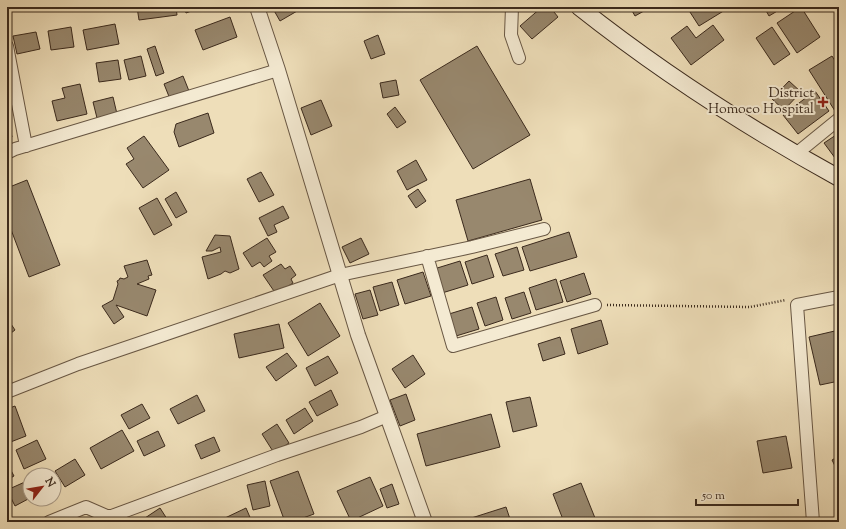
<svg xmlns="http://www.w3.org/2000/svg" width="846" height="529" font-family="'Sorts Mill Goudy',serif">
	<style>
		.building { fill: #98886e; stroke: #3b2a1d }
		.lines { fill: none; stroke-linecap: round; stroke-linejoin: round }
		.minor-casing { stroke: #685744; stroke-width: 14 }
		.tertiary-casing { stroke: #685744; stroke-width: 16 }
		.secondary-casing { stroke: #3b2a1d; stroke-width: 18 }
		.path { stroke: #3b2a1d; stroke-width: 2.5; stroke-dasharray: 1 2; stroke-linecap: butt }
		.minor { stroke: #f4ead2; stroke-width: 12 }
		.tertiary { stroke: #f4ead2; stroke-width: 14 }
		.secondary { stroke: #f4ead2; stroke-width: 16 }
		.poi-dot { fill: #8f2418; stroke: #f4ead2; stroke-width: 1.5 }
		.labels { text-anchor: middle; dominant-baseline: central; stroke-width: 4; stroke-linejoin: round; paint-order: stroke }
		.poi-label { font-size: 14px; fill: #3b2a1d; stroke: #f4ead2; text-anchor: end }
	</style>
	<rect width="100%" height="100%" fill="#eedeb9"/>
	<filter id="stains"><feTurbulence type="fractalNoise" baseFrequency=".005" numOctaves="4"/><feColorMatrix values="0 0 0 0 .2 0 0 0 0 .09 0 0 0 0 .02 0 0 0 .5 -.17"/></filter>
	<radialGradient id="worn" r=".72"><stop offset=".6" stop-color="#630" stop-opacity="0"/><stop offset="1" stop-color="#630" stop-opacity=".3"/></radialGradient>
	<!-- building -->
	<path class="building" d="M137 7H176L177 15 139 20Z
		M184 7H202L186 13Z
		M272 7H304L280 21Z
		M542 7H550L558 17 532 39 520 26Z
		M630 7H651L635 16Z
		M692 7H730L699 26 688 9Z
		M764 7H784L769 16Z
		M801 7 820 37 797 53 777 23Z
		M230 17 237 37 203 50 195 30Z
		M115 24 119 44 87 50 83 30Z
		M713 25 724 40 691 65 671 38 687 26 696 38Z
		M71 27 74 47 51 50 48 31Z
		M772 27 790 54 774 65 756 38Z
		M36 32 40 49 17 54 13 36Z
		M378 35 385 54 371 59 364 41Z
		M155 46 164 73 156 76 147 49Z
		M477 46 530 135 473 169 420 80Z
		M141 56 146 76 129 80 124 60Z
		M832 56 839 67V108L835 111 809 70Z
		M118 60 121 79 99 82 96 63Z
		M183 76 189 91 170 99 164 84Z
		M396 80 399 95 383 98 380 83Z
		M789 81 801 92 784 110 772 99Z
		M80 84 87 114 57 121 52 101 65 98 62 88Z
		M815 91 829 111 798 134 783 115Z
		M113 97 117 114 97 118 93 102Z
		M321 100 332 126 311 135 301 108Z
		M395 107 406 122 397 128 387 114Z
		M208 113 214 133 179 147 174 132 176 124Z
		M7 116 12 137 7 139Z
		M839 133V162H838L824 143Z
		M144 136 169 170 143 188 126 164 134 159 127 148Z
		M416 160 427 180 407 190 397 171Z
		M261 172 274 195 259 202 247 179Z
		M530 179 542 220 468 241 456 200Z
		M27 180 60 265 29 277 7 219V188Z
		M418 189 426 201 416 208 408 196Z
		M176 192 187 212 176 218 165 199Z
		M157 198 172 225 154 235 139 208Z
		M283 206 289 218 274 225 277 232 268 236 259 218Z
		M569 232 577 257 530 271 522 247Z
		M215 235 230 236 239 269 230 273 225 271 221 274 208 279 202 257 221 252 220 247 212 251H206Z
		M267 238 276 252 269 256 272 261 264 267 260 262 252 267 243 253Z
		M361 238 369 254 350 263 342 247Z
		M517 247 524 270 503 276 495 254Z
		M487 255 494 277 472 284 465 262Z
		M147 260 152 275 148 276 149 279 137 284 156 290 147 316 116 305 124 317 114 324 102 306 113 300 118 284 117 281 119 280 120 278 124 279 128 277 124 266Z
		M460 261 468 285 442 293 434 269Z
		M281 264 285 269 290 266 296 275 291 279 293 283 276 294 263 275Z
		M423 272 431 296 405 304 397 280Z
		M584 273 591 294 567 302 560 281Z
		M556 279 563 302 536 310 529 288Z
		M392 282 399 305 380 311 373 287Z
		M370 290 378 315 363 319 355 294Z
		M524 292 531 313 512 319 505 298Z
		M496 297 503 320 485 326 477 303Z
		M320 303 340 336 308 356 288 323Z
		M472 307 479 329 456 336 449 314Z
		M7 318 15 330 7 336Z
		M601 320 608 344 578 354 571 329Z
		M279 324 284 348 239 358 234 334Z
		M839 330V381L820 385 809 337Z
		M560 337 565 354 543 361 538 344Z
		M287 353 297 366 276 381 266 367Z
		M413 355 425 374 405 388 392 369Z
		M328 356 338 373 315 386 306 368Z
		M331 390 338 405 317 416 309 402Z
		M406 394 415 420 400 426 390 400Z
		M197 395 205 411 178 424 170 409Z
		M530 397 537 426 513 432 506 402Z
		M142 404 150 418 129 429 121 415Z
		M15 406 26 436 8 443 7 440V409Z
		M305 408 313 421 294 434 286 420Z
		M491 414 500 447 426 466 417 434Z
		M277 424 289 443 274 453 262 434Z
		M122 430 134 451 101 469 90 448Z
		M158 431 165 446 144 456 137 441Z
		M786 436 792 468 763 473 757 441Z
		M214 437 220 451 201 459 195 445Z
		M37 440 46 459 24 469 16 450Z
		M839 456V474L832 460Z
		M75 459 85 475 65 487 55 471Z
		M7 463 14 476 7 480Z
		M298 471 314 514 292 522H285L270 481Z
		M370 477 383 506 351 521 337 491Z
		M27 481 30 488V498L15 506 7 490Z
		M265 481 270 506 253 510 247 485Z
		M581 483 595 518 584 522H564L553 494Z
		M392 484 399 504 387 508 380 489Z
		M506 507 511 522H463L462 521Z
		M160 508 169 522H139Z
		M246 508 252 522H227L225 518Z
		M77 517 79 522H65Z"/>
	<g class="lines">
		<!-- minor casing -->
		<g class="minor-casing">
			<path id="minor" d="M512 7 511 35 519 58
				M7 46 26 146
				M7 153 15 149 278 70
				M796 154 839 119
				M427 256 453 346 595 305
				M7 392 78 364 340 275 472 247 544 229
				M49 522 86 507 109 517 277 455 361 427 387 416
				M813 522 797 305 839 297"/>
		</g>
		<!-- tertiary casing -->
		<g class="tertiary-casing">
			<path id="tertiary" d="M257 7 278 70 358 335 425 522"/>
		</g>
		<!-- secondary casing -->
		<g class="secondary-casing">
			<path id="secondary" d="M579 7C661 72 748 128 839 178"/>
		</g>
		<!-- path -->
		<path class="path" d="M607 305 750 307 786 300"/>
		<!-- minor -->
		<use href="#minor" class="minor"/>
		<!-- tertiary -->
		<use href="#tertiary" class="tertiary"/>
		<!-- secondary -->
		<use href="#secondary" class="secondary"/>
	</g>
	<!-- markers -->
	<path class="poi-dot" d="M821 96h4v4h4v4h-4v4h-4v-4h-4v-4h4z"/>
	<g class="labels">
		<!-- poi labels -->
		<g class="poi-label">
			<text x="814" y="94">District<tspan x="814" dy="16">Homoeo Hospital</tspan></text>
		</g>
	</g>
	<!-- margin -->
	<rect width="846" height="529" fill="none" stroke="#eedeb9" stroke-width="24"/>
	<rect x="8" y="8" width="830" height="513" fill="none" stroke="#3b2a1d" stroke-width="2"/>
	<rect x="12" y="12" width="822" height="505" fill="none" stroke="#3b2a1d"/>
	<!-- north arrow -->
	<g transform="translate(42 487) rotate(59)"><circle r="19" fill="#f4ead2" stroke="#aa9d8a"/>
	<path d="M0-3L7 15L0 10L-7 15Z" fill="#8f2418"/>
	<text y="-6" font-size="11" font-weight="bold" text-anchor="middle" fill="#3b2a1d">N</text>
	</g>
	<!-- scale -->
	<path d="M696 499v6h102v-6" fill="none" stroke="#3b2a1d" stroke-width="2"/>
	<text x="702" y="499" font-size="12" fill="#3b2a1d" stroke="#f4ead2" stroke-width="3" paint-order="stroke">50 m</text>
	<rect width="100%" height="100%" filter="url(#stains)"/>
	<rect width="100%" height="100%" fill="url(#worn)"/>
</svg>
